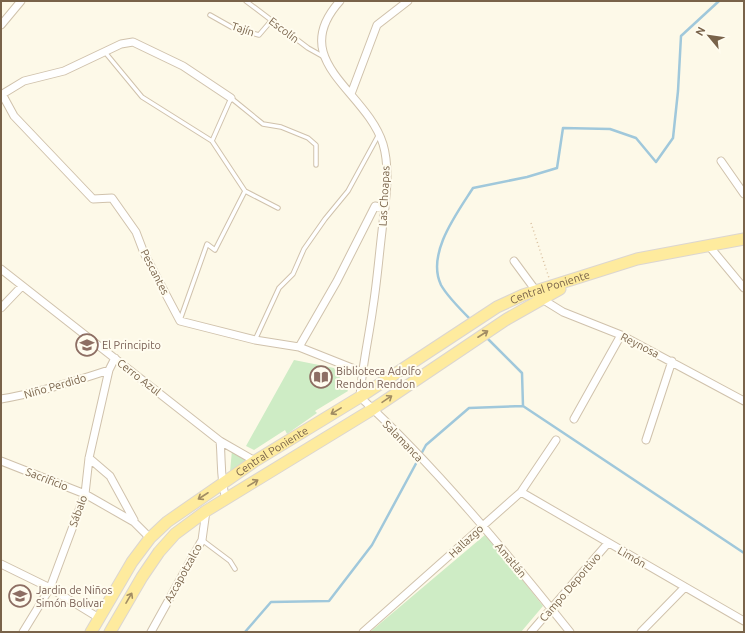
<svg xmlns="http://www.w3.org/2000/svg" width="745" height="633" font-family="Ubuntu,sans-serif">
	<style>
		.green { fill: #ceecc5 }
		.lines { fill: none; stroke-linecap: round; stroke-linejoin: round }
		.stream { stroke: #a0c8db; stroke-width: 2.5 }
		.service-casing { stroke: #d0c2ac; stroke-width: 5.5 }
		.minor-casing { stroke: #d0c2ac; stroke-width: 9 }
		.primary-casing { stroke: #dcd6d0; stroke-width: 13 }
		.path { stroke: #dac1a0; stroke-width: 1.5; stroke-dasharray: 1 3; stroke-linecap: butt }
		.service { stroke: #fff; stroke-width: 3.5 }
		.minor { stroke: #fff; stroke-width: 7 }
		.primary { stroke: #feeb9e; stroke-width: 11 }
		.oneway { stroke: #a18c63 }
		.labels { text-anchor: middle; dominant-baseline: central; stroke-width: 4; stroke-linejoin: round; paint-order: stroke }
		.street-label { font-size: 11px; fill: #79634a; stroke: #fffcef }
		.education-label { font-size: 11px; fill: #785e54; stroke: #fffcef; text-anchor: start }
	</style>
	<rect width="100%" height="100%" fill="#fdf9e8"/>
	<!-- green -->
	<path class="green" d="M294 360 334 368 348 391 315 411 317 413 287 434 285 430 254 450 246 446Z
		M232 450 248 461 230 472Z
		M486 534 543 606 521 632H370Z"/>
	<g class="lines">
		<!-- stream -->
		<path class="stream" d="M471 320C462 311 447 296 441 285 426 254 457 213 473 188L527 177 557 168 563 128 610 129 636 138 656 162 673 138 678 91 681 36 719 1
			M486 337 522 373 523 406
			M245 632 271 602 329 601 372 545 426 445 469 408 523 406 744 553"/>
		<!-- service casing -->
		<g class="service-casing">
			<path id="service" d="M246 1 308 48 324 57
				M210 15 233 28 259 35 271 21
				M104 51 142 97 212 141 245 191 278 208
				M212 141 231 98 263 124 281 127 308 138 316 145V165
				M180 320 207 244 215 250 245 191
				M255 340 279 288 293 274 304 249 325 219 348 191 378 136
				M202 540 230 561 235 569"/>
		</g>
		<!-- minor casing -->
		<g class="minor-casing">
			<path id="minor" d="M340 1C286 61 366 90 383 144 391 171 385 204 382 231 379 256 377 282 373 307 369 337 362 366 360 397 435 466 506 552 570 632
				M1 25 21 1
				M2 94 14 116 93 199 112 198 136 232 144 253 180 321 255 340 299 347 362 372
				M351 94 377 25 408 1
				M1 95 24 81 64 71 121 44 133 42 183 66 231 98
				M721 161 744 194
				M709 246 744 288
				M514 261 542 299 563 312 621 335 744 401
				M1 269 220 441 255 461
				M1 308 22 286
				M299 347 337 281 375 206 385 208
				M1 399C38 393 73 382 109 370
				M574 419 621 335
				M646 440 672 361
				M220 441C222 461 220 480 226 499
				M89 458 110 476 134 520
				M1 461 85 494 134 522 150 538
				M521 492 744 621
				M1 564 50 588 99 618
				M23 632 50 588 85 494 89 458 109 370 115 358
				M151 632 202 540 206 511
				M363 632 521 492 556 440
				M531 632 608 543
				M641 632 685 587"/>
		</g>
		<!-- primary casing -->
		<g class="primary-casing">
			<g id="primary">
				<path id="s1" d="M91 632 132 562 150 538 167 522 255 461 360 397 497 307 523 295 637 259 744 239"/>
				<path d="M110 632 142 577 159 552 175 534 206 511 373 409 507 319 560 289"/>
			</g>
		</g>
		<!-- path -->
		<path class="path" d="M531 223 549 278"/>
		<!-- service -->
		<use href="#service" class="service"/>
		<!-- minor -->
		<use href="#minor" class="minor"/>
		<!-- primary -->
		<use href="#primary" class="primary"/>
	</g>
	<!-- one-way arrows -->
	<defs><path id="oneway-shaft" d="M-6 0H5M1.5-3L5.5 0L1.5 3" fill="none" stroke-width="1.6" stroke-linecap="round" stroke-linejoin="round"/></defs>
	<g class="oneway">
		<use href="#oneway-shaft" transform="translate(483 334) rotate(-33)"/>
		<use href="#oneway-shaft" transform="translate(387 399) rotate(-34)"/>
		<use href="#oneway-shaft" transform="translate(336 411) rotate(149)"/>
		<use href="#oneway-shaft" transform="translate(253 483) rotate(-31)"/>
		<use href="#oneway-shaft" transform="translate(203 496) rotate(147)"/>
		<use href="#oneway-shaft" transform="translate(129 598) rotate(-60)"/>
	</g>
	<!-- icons -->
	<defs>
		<g id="school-ring" transform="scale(1.15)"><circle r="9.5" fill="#fffcef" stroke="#8d6e63" stroke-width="1.5"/><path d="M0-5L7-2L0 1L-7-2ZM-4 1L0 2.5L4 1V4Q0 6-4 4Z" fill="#8d6e63"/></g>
		<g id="library-ring" transform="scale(1.15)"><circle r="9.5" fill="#fffcef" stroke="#8d6e63" stroke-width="1.5"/><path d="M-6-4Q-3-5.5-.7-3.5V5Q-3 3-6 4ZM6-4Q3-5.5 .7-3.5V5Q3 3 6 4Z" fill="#8d6e63"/></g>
	</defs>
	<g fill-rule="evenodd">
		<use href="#school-ring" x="87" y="345"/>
		<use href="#library-ring" x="321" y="377"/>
		<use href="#school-ring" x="20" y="596"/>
	</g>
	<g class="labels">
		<!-- street labels -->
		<g class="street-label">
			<text transform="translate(243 29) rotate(18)">Tajín</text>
			<text transform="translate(284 30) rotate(37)">Escolín</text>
			<text transform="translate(384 196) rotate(-87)">Las Choapas</text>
			<text transform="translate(155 272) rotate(63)">Pescantes</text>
			<text stroke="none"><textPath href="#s1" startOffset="585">Central Poniente</textPath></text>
			<text transform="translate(640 345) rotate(27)">Reynosa</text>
			<text transform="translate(139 377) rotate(38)">Cerro Azul</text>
			<text transform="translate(55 386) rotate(-16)">Niño Perdido</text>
			<text transform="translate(403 441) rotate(46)">Salamanca</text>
			<text stroke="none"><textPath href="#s1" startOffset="261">Central Poniente</textPath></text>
			<text transform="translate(47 479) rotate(21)">Sacrificio</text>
			<text transform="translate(78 511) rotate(-70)">Sábalo</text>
			<text transform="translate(466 541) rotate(-43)">Hallazgo</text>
			<text transform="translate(632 557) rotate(30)">Limón</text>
			<text transform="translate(511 560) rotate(50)">Amatlán</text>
			<text transform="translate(183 573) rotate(-61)">Azcapotzalco</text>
			<text transform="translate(570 587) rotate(-49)">Campo Deportivo</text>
		</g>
		<!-- education labels -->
		<g class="education-label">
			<text x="102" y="345">El Principito</text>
			<text x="336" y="371">Biblioteca Adolfo<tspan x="336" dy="13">Rendon Rendon</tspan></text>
			<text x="36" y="590">Jardin de Niños<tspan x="36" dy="13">Simón Bolivar</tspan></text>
		</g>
	</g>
	<!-- border -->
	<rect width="745" height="633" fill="none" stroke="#79634a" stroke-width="4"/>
	<!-- north arrow -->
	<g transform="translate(709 36) rotate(299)" stroke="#fffcef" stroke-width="3" paint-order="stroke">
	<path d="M0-3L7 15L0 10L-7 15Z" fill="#79634a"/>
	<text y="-6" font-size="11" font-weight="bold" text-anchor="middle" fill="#79634a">N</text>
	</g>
</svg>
